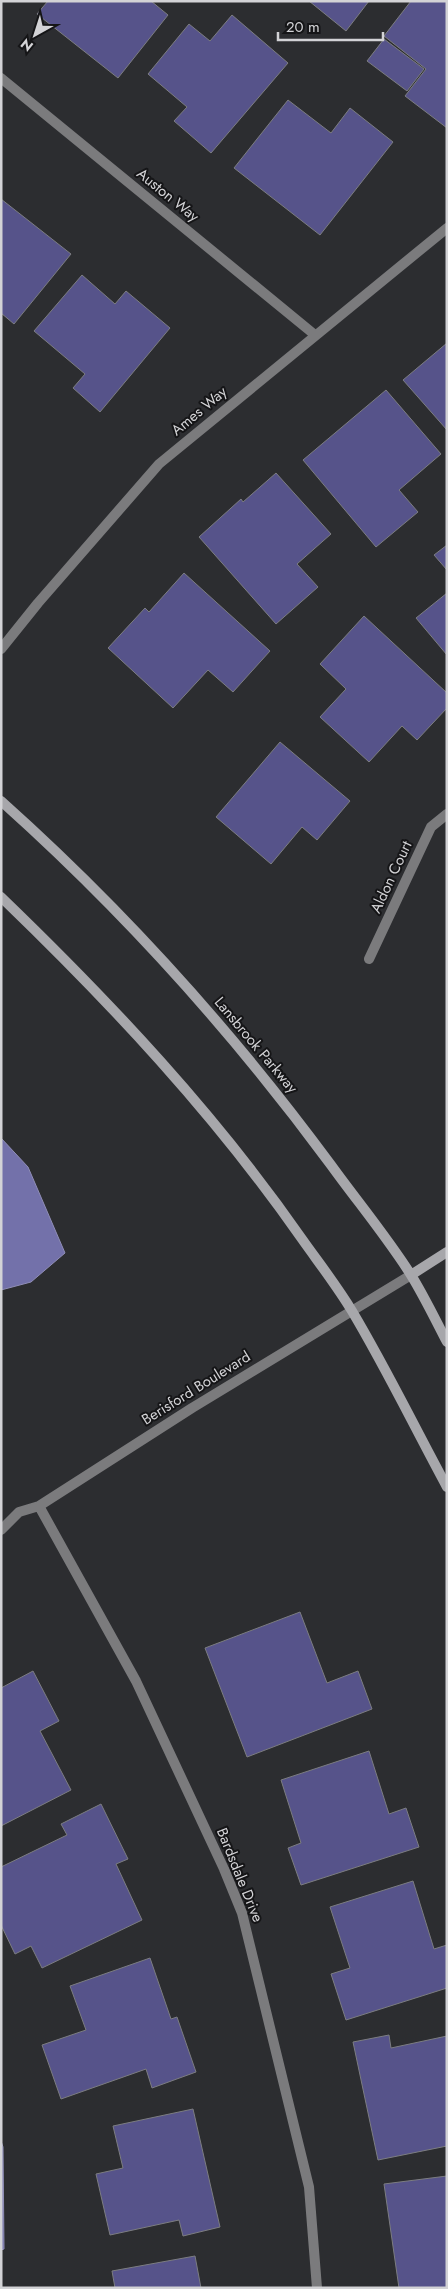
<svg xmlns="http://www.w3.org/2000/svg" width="448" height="2289" font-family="Jost,sans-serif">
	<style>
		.water { fill: #7371aa; stroke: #908eb7 }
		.building { fill: #56538a; stroke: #7c7d81 }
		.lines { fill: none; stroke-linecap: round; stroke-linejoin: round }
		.street { stroke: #7b7b7d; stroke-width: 10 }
		.secondary { stroke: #a7a7ab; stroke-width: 10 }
		.labels { text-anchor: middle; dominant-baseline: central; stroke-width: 4; stroke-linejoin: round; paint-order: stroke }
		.street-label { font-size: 15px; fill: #d3d3d6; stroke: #151517 }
	</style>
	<rect width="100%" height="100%" fill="#2c2d30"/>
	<!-- water -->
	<path class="water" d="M1 1138 28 1167 65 1253 31 1282 1 1290Z
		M1 2141 3 2147 4 2249 1 2250Z"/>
	<!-- building -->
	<path class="building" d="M48 1H151L168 15 118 78 37 14Z
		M309 1H369L346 31Z
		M411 1H447V128L405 96 426 69 384 36Z
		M232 15 288 63 211 153 174 121 187 107 148 74 189 24 210 41Z
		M384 39 424 69 407 91 367 61Z
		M288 100 331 133 350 108 393 142 320 235 234 168Z
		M1 199 71 254 14 324 1 313Z
		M82 275 115 304 126 291 170 328 100 412 73 388 85 374 34 331Z
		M447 343V430L403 380Z
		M386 390 441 454 399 490 418 512 376 547 303 460Z
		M276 473 331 534 297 564 318 587 276 624 199 537 241 499 243 502Z
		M447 545V570L434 555Z
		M184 573 270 651 233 692 208 670 173 708 108 648 145 608 149 612Z
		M447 593V655L416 618Z
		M364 616 447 693V708L417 740 402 726 369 762 320 717 346 689 320 664Z
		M280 742 350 801 317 840 302 827 271 864 216 817Z
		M300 1612 327 1683 358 1671 372 1709 247 1757 205 1648Z
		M33 1671 59 1721 40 1731 71 1790 1 1826V1688Z
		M369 1751 389 1814 406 1808 419 1847 301 1885 288 1848 301 1843 281 1780Z
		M101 1804 128 1859 116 1864 142 1920 42 1968 31 1946 15 1954 1 1925V1867L67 1835 61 1824Z
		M413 1881 434 1949 447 1945V1988L346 2020 331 1974 350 1968 330 1907Z
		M150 1958 171 2019 177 2017 196 2072 152 2088 146 2069 61 2099 42 2045 86 2030 70 1986Z
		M389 2035 391 2048 447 2036V2146L378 2160 353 2042Z
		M193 2109 220 2227 183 2236 179 2220 110 2235 96 2174 123 2168 113 2126Z
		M447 2176V2288H399L384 2184Z
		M195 2256 201 2288H115L112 2271Z"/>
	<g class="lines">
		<!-- street -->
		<path class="street" d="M1 78 315 335
			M1 649 38 603 159 464 447 228
			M369 959 431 827 447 814
			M39 1506 136 1681 224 1869 242 1913 309 2187 317 2288
			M1 1530 19 1512 39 1506 192 1408 411 1275"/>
		<!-- secondary -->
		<path class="secondary" d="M1 801C124 911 233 1032 331 1165 357 1201 387 1237 411 1275 424 1296 435 1319 447 1342
			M1 897C111 1003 215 1114 302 1239 319 1263 337 1286 352 1311 386 1368 415 1428 447 1487
			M411 1275 447 1252"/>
	</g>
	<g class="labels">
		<!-- street labels -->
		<g class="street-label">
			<text transform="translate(168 195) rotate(39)">Auston Way</text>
			<text transform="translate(199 411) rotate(-40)">Ames Way</text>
			<text transform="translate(391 877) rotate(-65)">Aldon Court</text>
			<text transform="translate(256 1045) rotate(50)">Lansbrook Parkway</text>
			<text transform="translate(196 1388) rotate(-32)">Berisford Boulevard</text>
			<text transform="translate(240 1875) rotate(68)">Bardsdale Drive</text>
		</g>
	</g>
	<!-- border -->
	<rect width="448" height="2289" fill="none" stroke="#d3d3d6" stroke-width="5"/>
	<!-- north arrow -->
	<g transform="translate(35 35) rotate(219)" stroke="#151517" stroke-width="4" paint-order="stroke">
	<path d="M0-4L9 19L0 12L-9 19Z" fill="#d3d3d6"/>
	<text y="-8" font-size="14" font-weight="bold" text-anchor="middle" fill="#d3d3d6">N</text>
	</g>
	<!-- scale -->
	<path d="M278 32v8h105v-8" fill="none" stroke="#d3d3d6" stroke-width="2.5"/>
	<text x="286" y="32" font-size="15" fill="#d3d3d6" stroke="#151517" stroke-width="4" paint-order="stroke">20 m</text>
</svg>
